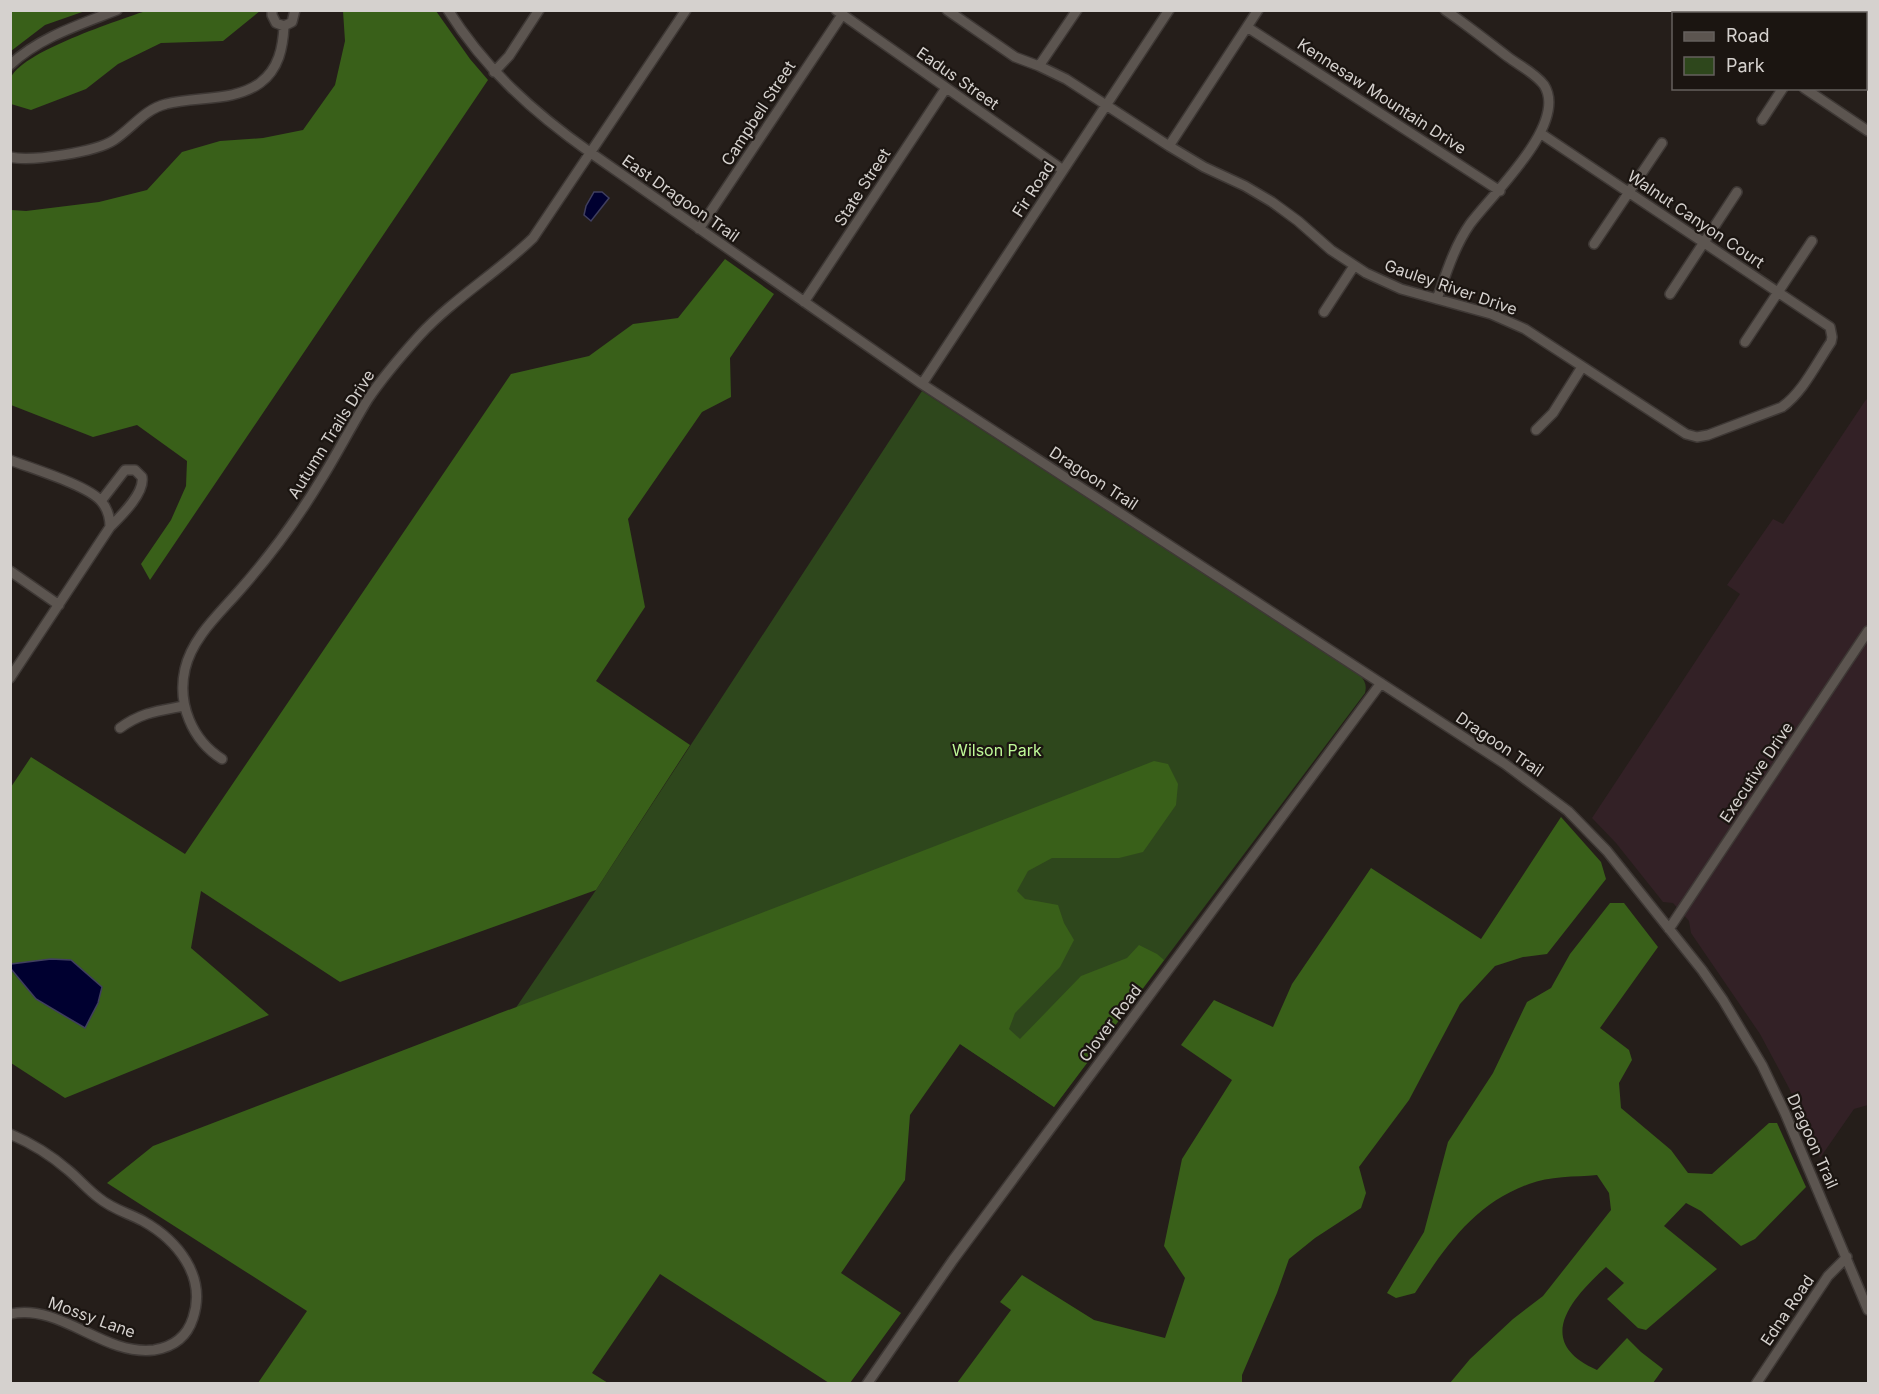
<svg xmlns="http://www.w3.org/2000/svg" width="1879" height="1394" font-family="Inter,sans-serif">
	<style>
		.industrial { fill: #332126 }
		.green { fill: #2e471c }
		.forest { fill: #396019 }
		.water { fill: #000030; stroke: #403f5f; stroke-width: 1.5 }
		.lines { fill: none; stroke-linecap: round; stroke-linejoin: round }
		.minor-casing { stroke: #3e3835; stroke-width: 12 }
		.minor { stroke: #5c5550; stroke-width: 9 }
		.labels { text-anchor: middle; dominant-baseline: central; stroke-width: 4.5; stroke-linejoin: round; paint-order: stroke }
		.street-label { font-size: 16px; fill: #d5d1ce; stroke: #1b1511 }
		.park-label { font-size: 16px; fill: #bef897; stroke: #1b1511 }
	</style>
	<rect width="100%" height="100%" fill="#251e1a"/>
	<!-- industrial -->
	<path class="industrial" d="M1868 398V1105L1854 1109 1820 1158 1789 1088 1760 1034 1691 933 1689 921 1673 903 1663 902 1616 843 1592 818 1740 594 1727 585 1773 519 1783 524 1865 401Z"/>
	<!-- green -->
	<path class="green" d="M922 391 1360 675C1365 681 1367 685 1365 693L1054 1107 960 1044 496 1037 596 890Z"/>
	<!-- forest -->
	<path class="forest" d="M11 10H85V11L45 25 11 51Z
		M148 10 260 11 223 41 161 43 118 64 86 89 31 110 11 104C10 97 9 87 10 80 18 52 121 20 148 10Z
		M343 11H436L470 59 488 80 150 580 141 564 171 520 186 486 187 461 137 425 93 437 11 405V210L26 211 99 202 147 190 182 152 220 141 263 138 303 130 335 85 345 41Z
		M725 259 774 294 730 358 731 397 702 412 628 519 645 607 596 681 690 745 596 890 340 982 201 891 191 948 269 1015 65 1098 11 1063 10 969 36 999 86 1028 51 959 11 964V787L31 757 185 854 511 374 589 356 633 324 678 318Z
		M1154 761 1168 764 1178 784 1176 805 1143 852 1119 858H1052L1028 871 1017 891 1025 899 1058 905 1064 923 1074 940 1060 967 1015 1013 1009 1029 1020 1039 1081 976 1127 958 1139 945 1157 954 1164 960 1054 1107 960 1044 910 1115 905 1180 841 1273 901 1313 850 1383H829L660 1274 592 1373 608 1383H258L307 1311 107 1183 153 1146C487 1018 821 891 1154 761Z
		M1561 817 1601 862 1606 879 1547 954 1523 957 1495 966 1460 1004 1409 1100 1359 1167 1366 1193 1361 1208 1315 1238 1289 1259 1277 1293 1242 1375V1383H957L1011 1310 1000 1302 1022 1275 1094 1320 1165 1338 1185 1278 1164 1246 1182 1159 1232 1080 1181 1045 1214 1000 1273 1027 1292 984 1371 868 1481 939Z
		M1610 903H1624L1658 947 1600 1028 1629 1050 1632 1060 1619 1083 1621 1108 1671 1150 1688 1173 1712 1174 1769 1123H1777L1806 1187 1755 1239 1741 1246 1701 1211 1686 1203 1664 1226 1717 1269 1646 1330 1638 1328 1607 1299 1624 1283 1606 1267C1571 1299 1533 1342 1597 1370L1627 1338 1641 1352 1663 1369 1653 1383H1450L1470 1359 1513 1319 1543 1296 1611 1210 1609 1193 1597 1175C1575 1177 1549 1176 1529 1184 1474 1204 1446 1246 1415 1293L1396 1298 1387 1293 1424 1232 1448 1142 1493 1073 1527 1002 1551 988 1570 954Z"/>
	<!-- water -->
	<path class="water" d="M594 192H602L609 198 591 221 584 215 586 206Z
		M51 959 71 960 102 987 98 1003 85 1028 36 999 11 969V964Z"/>
	<g class="lines">
		<!-- minor casing -->
		<g class="minor-casing">
			<path id="minor" d="M272 10V15L276 23 284 26 292 22 295 10
				M448 10C485 69 534 113 591 153L922 384 1505 764 1568 811 1607 851 1702 970 1723 1000 1762 1065 1785 1113 1868 1310
				M836 10 1063 170
				M947 10 1015 57 1039 66 1066 79 1169 146 1204 167 1245 186 1272 202 1298 221 1331 250 1366 273 1401 289 1491 314 1525 329 1686 434 1697 437 1708 435 1782 407C1803 392 1816 364 1831 342L1832 337 1830 327 1540 133
				M1688 10 1693 14
				M1247 27 1500 191
				M10 65C40 37 79 25 117 10
				M1039 66 1077 10
				M494 72 509 56 539 10
				M1804 88 1868 131
				M1762 120 1783 88
				M1169 146 1258 10
				M10 157C31 162 96 152 114 140 132 128 145 109 166 104 196 96 234 102 260 83 279 69 283 47 284 26
				M699 229 842 15
				M1594 244 1662 143
				M1670 294 1737 192
				M1437 299C1446 274 1454 247 1470 224 1491 195 1569 124 1544 85 1535 73 1520 66 1508 57 1487 41 1467 25 1445 10
				M804 302 946 88
				M1324 312 1354 266
				M1745 342 1812 241
				M922 384 1169 10
				M1536 430 1553 413 1582 367
				M10 460C33 469 87 485 101 501 108 509 110 517 110 527L10 678
				M101 501 125 470H135L142 477C145 493 121 516 110 527
				M10 571 59 605
				M120 728C142 712 158 711 184 706
				M222 759C192 740 177 704 185 669 192 638 219 614 239 591 270 556 298 518 322 478 338 452 352 425 368 399 383 377 401 356 419 336 453 299 497 273 533 238L686 10
				M1669 929 1868 631
				M10 1134C31 1143 52 1156 68 1170 79 1179 88 1190 99 1198 112 1209 128 1213 143 1221 177 1240 207 1276 193 1318 187 1337 173 1347 154 1350 102 1356 62 1303 10 1314
				M867 1384 953 1260 1381 683
				M1756 1384 1828 1276 1847 1257"/>
		</g>
		<!-- minor -->
		<use href="#minor" class="minor"/>
	</g>
	<g class="labels">
		<!-- street labels -->
		<g class="street-label">
			<text transform="translate(958 78) rotate(35)">Eadus Street</text>
			<text transform="translate(1382 96) rotate(33)">Kennesaw Mountain Drive</text>
			<text transform="translate(758 113) rotate(-57)">Campbell Street</text>
			<text transform="translate(862 187) rotate(-57)">State Street</text>
			<text transform="translate(1033 189) rotate(-57)">Fir Road</text>
			<text transform="translate(681 198) rotate(35)">East Dragoon Trail</text>
			<text transform="translate(1696 219) rotate(34)">Walnut Canyon Court</text>
			<text transform="translate(1451 287) rotate(19)">Gauley River Drive</text>
			<text transform="translate(331 434) rotate(-58)">Autumn Trails Drive</text>
			<text transform="translate(1094 478) rotate(33)">Dragoon Trail</text>
			<text transform="translate(1500 744) rotate(34)">Dragoon Trail</text>
			<text transform="translate(1756 772) rotate(-56)">Executive Drive</text>
			<text transform="translate(1110 1023) rotate(-53)">Clover Road</text>
			<text transform="translate(1813 1141) rotate(66)">Dragoon Trail</text>
			<text transform="translate(1787 1310) rotate(-56)">Edna Road</text>
			<text transform="translate(92 1317) rotate(20)">Mossy Lane</text>
		</g>
		<!-- park labels -->
		<g class="park-label">
			<text x="997" y="750">Wilson Park</text>
		</g>
	</g>
	<!-- border -->
	<rect width="1879" height="1394" fill="none" stroke="#d5d1ce" stroke-width="24"/>
	<!-- legend -->
	<rect x="1672" y="12" width="195" height="78" fill="#1b1511" stroke="#65605d" stroke-width="1.5"/>
	<rect x="1684" y="32" width="30" height="9" fill="#5c5550" stroke="#65605d" stroke-width="1.5"/>
	<text x="1726" y="42" font-size="18" fill="#d5d1ce">Road</text>
	<rect x="1684" y="57" width="30" height="18" fill="#2e471c" stroke="#65605d" stroke-width="1.5"/>
	<text x="1726" y="72" font-size="18" fill="#d5d1ce">Park</text>
</svg>
